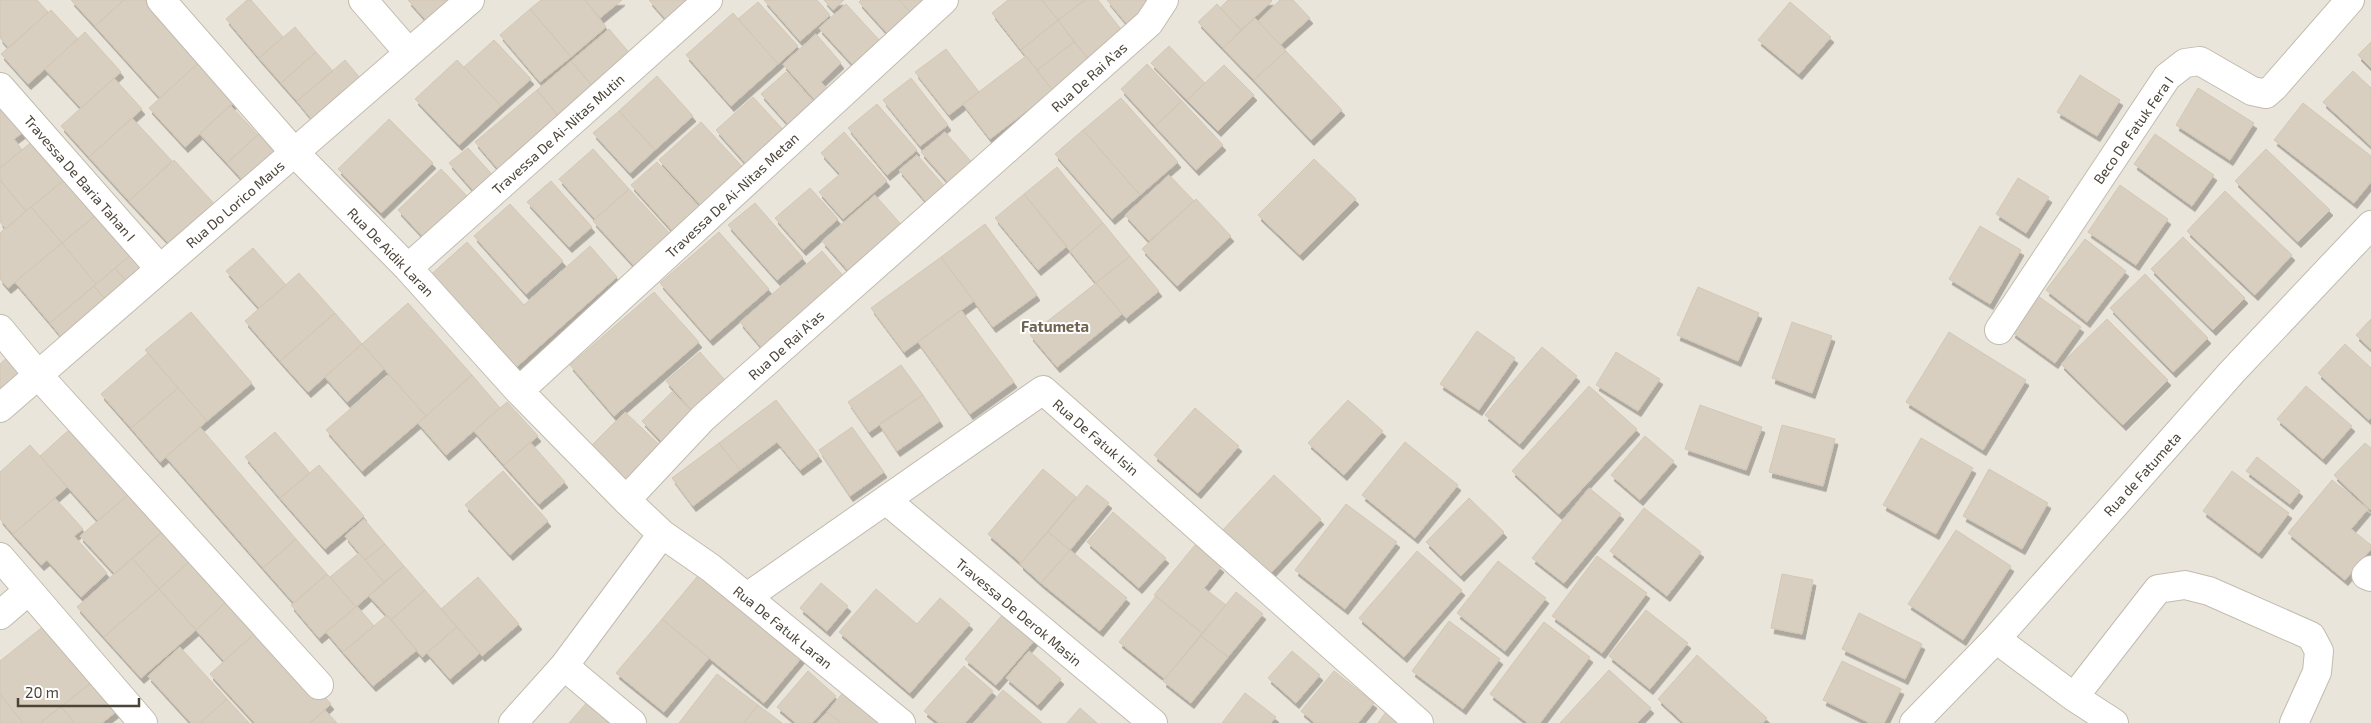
<svg xmlns="http://www.w3.org/2000/svg" width="2371" height="723" font-family="'Exo 2',sans-serif">
	<style>
		.residential { fill: #eae5da }
		.building { fill: #d8cfc1; stroke: #d3c7b4; filter: url(#shadow) }
		.lines { fill: none; stroke-linecap: round; stroke-linejoin: round }
		.minor-casing { stroke: #c2bbae; stroke-width: 30 }
		.minor { stroke: #fff; stroke-width: 28 }
		.labels { text-anchor: middle; dominant-baseline: central; stroke-width: 4; stroke-linejoin: round; paint-order: stroke }
		.street-label { font-size: 14px; fill: #4b4439; stroke: #fff }
		.neighbourhood-label { font-size: 15px; font-weight: bold; fill: #6e6250; stroke: #fff }
	</style>
	<defs>
		<filter id="shadow"><feDropShadow dx="3" dy="5.5" stdDeviation="0" flood-color="#0004"/></filter>
	</defs>
	<rect width="100%" height="100%" fill="#f6f3ec"/>
	<!-- residential -->
	<path class="residential" d="M0 0H2371V723H0Z"/>
	<!-- building -->
	<path class="building" d="M0 0H37L48 12 9 48 0 38Z
		M71 0H124L95 26Z
		M124 0H151L204 58 160 98 95 26Z
		M247 0H251L283 37 259 58 226 19Z
		M408 0H466L434 29Z
		M541 0H585L606 27 571 57 530 9Z
		M585 0H622L600 18Z
		M649 0H703L672 26Z
		M764 0H817L830 15 800 41Z
		M824 0H844L833 10Z
		M861 0H899L911 13 888 34 859 2Z
		M899 0H936L916 18Z
		M1008 0H1042L1058 20 1021 50 992 13Z
		M1042 0H1085L1058 20Z
		M1085 0H1098L1127 37 1092 64 1058 20Z
		M1107 0H1158L1127 24Z
		M1228 0H1271L1272 1 1241 30 1220 8Z
		M1280 0H1293L1310 18 1280 45 1258 21Z
		M758 2 798 46 778 64 738 19Z
		M1790 2 1831 37 1799 74 1758 40Z
		M846 4 881 42 854 66 819 28Z
		M1217 4 1241 30 1223 48 1198 22Z
		M530 9 571 57 540 82 500 35Z
		M51 10 78 39 28 84 1 54Z
		M733 13 778 64 731 106 686 55Z
		M1255 18 1286 51 1254 80 1223 48Z
		M1058 20 1074 42 1037 70 1021 50Z
		M295 27 316 52 281 83 259 58Z
		M609 29 638 63 600 95 571 61Z
		M85 32 121 72 81 108 45 69Z
		M816 34 841 63 821 82 835 97 822 108 783 64Z
		M494 40 531 79 501 106 464 67Z
		M1074 42 1096 68 1058 97 1037 70Z
		M2371 42V68L2358 55Z
		M1169 46 1205 83 1187 100 1151 63Z
		M946 49 979 92 949 115 915 72Z
		M1286 51 1342 110 1311 140 1254 80Z
		M316 52 333 71 297 101 281 83Z
		M1026 56 1053 91 990 139 963 104Z
		M204 58 240 97 185 147 149 108Z
		M345 60 366 85 318 127 297 101Z
		M457 60 501 106 459 145 415 99Z
		M571 61 600 95 565 124 537 90Z
		M1147 64 1182 101 1155 126 1121 89Z
		M1224 65 1254 95 1218 131 1187 100Z
		M2353 71 2371 88V146L2323 102Z
		M786 72 821 109 795 132 761 94Z
		M2080 75 2120 100 2097 136 2057 112Z
		M657 76 693 116 655 150 619 111Z
		M114 78 142 109 89 157 61 126Z
		M911 78 948 125 920 146 883 100Z
		M2198 88 2254 123 2230 160 2176 125Z
		M537 90 565 124 504 176 475 142Z
		M753 97 788 135 750 168 716 130Z
		M1121 98 1178 162 1140 195 1083 130Z
		M1182 101 1223 145 1196 170 1155 126Z
		M2303 103 2371 156V182L2354 203 2274 140Z
		M877 104 917 150 887 175 848 128Z
		M4 105 25 131 14 139 22 150 0 168V108Z
		M230 105 258 135 227 163 200 134Z
		M619 111 655 150 630 173 593 133Z
		M132 118 172 161 129 201 89 157Z
		M389 119 433 163 381 213 338 169Z
		M701 122 749 174 707 212 659 160Z
		M266 127 289 153 250 188 227 163Z
		M1083 130 1140 195 1112 219 1055 154Z
		M844 132 887 181 843 219 819 192 840 174 821 153Z
		M945 132 977 168 954 189 921 152Z
		M2155 134 2214 175 2192 206 2134 164Z
		M40 135 72 174 26 211 0 180V168Z
		M468 148 499 182 480 198 449 163Z
		M593 149 629 189 595 219 559 179Z
		M2266 149 2330 210 2298 242 2235 181Z
		M917 155 946 188 928 204 899 170Z
		M1314 159 1356 199 1300 255 1258 215Z
		M174 160 220 210 176 251 129 201Z
		M657 162 705 214 678 237 631 185Z
		M1057 167 1103 223 1070 251 1024 194Z
		M441 169 470 199 426 240 398 210Z
		M1169 175 1194 201 1149 241 1125 215Z
		M69 176 100 212 62 243 31 207Z
		M2018 178 2049 197 2026 233 1996 214Z
		M0 180 26 211 6 229 0 222Z
		M551 181 592 227 569 247 527 202Z
		M2120 185 2168 219 2136 265 2088 232Z
		M810 188 838 219 803 250 775 218Z
		M629 189 673 237 637 269 593 221Z
		M2225 191 2292 255 2255 295 2187 231Z
		M1024 194 1067 246 1038 270 995 218Z
		M875 195 906 230 853 276 822 241Z
		M1196 199 1231 236 1177 286 1142 249Z
		M755 203 803 258 777 280 728 225Z
		M510 204 563 261 526 294 474 236Z
		M31 207 62 243 8 288 0 279V233Z
		M104 208 137 250 96 284 62 243Z
		M1103 223 1130 256 1096 283 1070 251Z
		M985 224 1037 295 993 327 941 257Z
		M1980 226 2021 250 1990 304 1949 279Z
		M719 232 769 289 710 340 660 283Z
		M2183 237 2245 298 2213 330 2151 269Z
		M2085 239 2126 271 2087 322 2046 290Z
		M467 242 524 305 590 246 617 277 512 371 427 278Z
		M62 243 96 284 50 323 15 282Z
		M253 248 286 285 259 308 226 271Z
		M137 250 153 270 132 288 115 268Z
		M822 251 850 284 768 355 740 322Z
		M1130 256 1159 291 1126 318 1096 283Z
		M941 257 974 301 904 352 871 308Z
		M115 268 132 288 111 306 94 286Z
		M299 273 335 313 280 361 245 321Z
		M2145 274 2208 338 2173 372 2110 308Z
		M1096 283 1122 314 1057 367 1030 335Z
		M94 286 113 308 68 345 50 323Z
		M1698 287 1759 313 1738 361 1677 335Z
		M654 292 699 342 614 416 570 365Z
		M2038 296 2081 327 2055 363 2012 332Z
		M408 303 472 375 426 416 362 344Z
		M961 310 1014 382 970 414 918 342Z
		M191 312 252 383 207 421 145 350Z
		M335 313 362 344 308 392 280 361Z
		M2107 319 2168 380 2123 425 2061 364Z
		M2371 319V349L2356 335Z
		M1792 322 1832 336 1812 393 1772 378Z
		M1477 331 1515 358 1479 410 1440 384Z
		M1949 332 2026 380 1983 450 1906 402Z
		M362 344 384 369 347 402 325 377Z
		M2345 344 2371 368V417L2369 420 2318 373Z
		M1542 347 1577 376 1520 444 1485 415Z
		M700 352 731 387 698 417 666 381Z
		M1616 352 1660 379 1638 411 1596 385Z
		M148 353 178 388 131 428 101 394Z
		M11 354 32 378 0 392V364Z
		M901 365 923 395 869 432 848 402Z
		M389 375 426 416 362 471 326 430Z
		M472 375 500 408 446 455 418 423Z
		M1589 386 1637 429 1559 514 1512 471Z
		M2306 386 2352 426 2323 459 2277 419Z
		M178 388 207 421 160 462 131 428Z
		M672 392 698 417 667 447 642 421Z
		M923 395 940 421 897 451 879 424Z
		M776 400 819 456 800 470 777 442 740 470 719 443Z
		M1348 400 1383 431 1344 475 1308 443Z
		M507 402 538 436 504 465 474 431Z
		M1700 405 1762 427 1746 470 1685 449Z
		M1195 408 1239 446 1198 493 1154 455Z
		M625 412 666 451 629 488 589 448Z
		M1782 425 1835 439 1823 486 1769 472Z
		M200 427 296 539 263 568 166 457Z
		M852 427 884 472 850 496 819 450Z
		M70 429 129 494 98 521 40 456Z
		M275 432 310 473 280 498 245 457Z
		M1645 436 1674 461 1640 500 1611 475Z
		M1921 438 1973 468 1936 534 1883 505Z
		M530 442 565 482 539 504 504 465Z
		M1405 442 1458 485 1415 538 1362 495Z
		M719 443 740 470 693 506 672 478Z
		M2365 443 2371 448V510L2334 475Z
		M30 445 67 487 13 534 0 519V472Z
		M2257 457 2300 491 2290 504 2246 471Z
		M319 465 364 516 325 549 280 498Z
		M1043 469 1076 497 1021 563 988 534Z
		M1989 469 2048 503 2022 549 1963 516Z
		M503 471 548 521 510 555 465 505Z
		M2232 471 2289 513 2259 553 2203 511Z
		M1274 475 1321 519 1268 576 1221 532Z
		M2332 480 2368 509 2351 529 2371 545V549L2345 580 2288 533Z
		M1087 485 1109 503 1070 550 1048 532Z
		M1589 488 1621 514 1564 583 1532 558Z
		M129 494 171 524 115 574 80 536Z
		M55 498 83 529 74 536 107 573 81 597 47 560 41 565 13 534Z
		M1469 498 1504 532 1461 576 1426 542Z
		M1346 504 1397 542 1345 609 1295 570Z
		M1644 508 1701 552 1667 596 1610 551Z
		M1113 512 1166 558 1139 588 1087 542Z
		M364 519 385 544 365 560 345 536Z
		M1956 530 2011 566 1963 640 1908 604Z
		M163 531 190 561 159 589 132 558Z
		M1048 532 1070 550 1041 583 1020 564Z
		M296 539 327 574 294 603 263 568Z
		M385 544 404 566 384 582 365 560Z
		M1195 545 1221 567 1204 588 1226 605 1202 633 1154 595Z
		M1070 550 1127 598 1100 631 1041 583Z
		M1417 551 1462 590 1404 657 1359 618Z
		M359 553 384 582 356 607 330 577Z
		M1597 556 1647 593 1602 653 1552 616Z
		M132 558 159 589 104 637 77 607Z
		M190 561 226 602 196 630 159 589Z
		M1498 561 1546 598 1505 651 1457 613Z
		M404 566 425 590 391 620 369 596Z
		M701 572 803 656 764 703 662 619Z
		M327 574 356 607 319 638 291 605Z
		M1782 574 1813 580 1802 634 1771 628Z
		M478 577 519 624 482 656 441 609Z
		M821 583 848 606 827 631 800 608Z
		M159 589 196 630 141 678 104 637Z
		M876 589 917 624 940 598 970 624 910 693 839 632Z
		M425 590 457 627 422 657 391 620Z
		M1236 592 1263 614 1228 657 1201 636Z
		M1156 596 1202 633 1165 679 1119 642Z
		M226 602 262 627 224 661 196 630Z
		M357 606 374 626 343 652 326 632Z
		M1646 610 1688 643 1650 689 1609 656Z
		M1004 613 1035 640 996 685 965 659Z
		M1859 613 1922 644 1905 679 1842 649Z
		M387 615 417 650 373 686 343 652Z
		M662 619 709 658 664 712 616 673Z
		M50 621 97 678 40 723H23L0 694V661Z
		M1449 621 1500 659 1463 709 1412 671Z
		M1544 622 1590 657 1540 723H1528L1490 694Z
		M262 627 331 704 310 723H255L210 674Z
		M457 627 480 653 450 679 427 653Z
		M1201 636 1228 657 1191 703 1163 681Z
		M180 647 227 699 200 723H191L148 676Z
		M1029 651 1061 679 1038 705 1006 678Z
		M1292 651 1320 675 1296 703 1268 678Z
		M1697 655 1767 718 1763 723H1684L1658 699Z
		M1842 661 1901 689 1884 723H1870L1823 700Z
		M964 666 993 691 965 723H939L924 711Z
		M1609 670 1651 708 1637 723H1560Z
		M808 671 836 696 812 723H796L777 707Z
		M1334 671 1374 703 1358 723H1315L1301 711Z
		M717 674 758 705 744 723H679Z
		M97 678 121 708 102 723H75L61 707Z
		M850 684 896 723H841L827 712Z
		M1003 690 1042 723H974Z
		M1245 693 1276 717 1271 723H1222Z
		M0 694 23 723H0Z
		M227 699 249 723H200Z
		M589 700 615 723H569Z
		M758 705 782 723H744Z
		M61 707 75 723H40Z
		M1080 708 1097 723H1067Z
		M325 710 337 723H310Z
		M827 712 841 723H817Z
		M1386 712 1400 723H1378Z"/>
	<g class="lines">
		<!-- minor casing -->
		<g class="minor-casing">
			<path id="minor" d="M161 0 294 152 408 268 519 391 626 500
				M363 0 409 53
				M0 87 160 269
				M408 268 708 0
				M0 329 38 375 319 685
				M1999 330 2167 77 2185 63 2200 61 2252 91 2266 94 2274 87 2350 0
				M519 391 944 0
				M0 408 470 0
				M886 500 1153 723
				M662 534 711 568 901 723
				M0 557 143 723
				M2371 570 2366 575 2371 577
				M747 597 1043 390 1419 723
				M0 615 28 591
				M1996 639 2074 697 2114 723
				M564 666 632 723
				M2074 697 2158 589 2185 585 2209 591 2311 636 2319 651 2317 672 2294 723
				M513 723 564 666 662 534 626 500 703 418 1149 23 1164 0
				M1914 723 1996 639 2232 372 2371 225"/>
		</g>
		<!-- minor -->
		<use href="#minor" class="minor"/>
	</g>
	<g class="labels">
		<!-- street labels -->
		<g class="street-label">
			<text transform="translate(1089 77) rotate(-42)">Rua De Rai A’as</text>
			<text transform="translate(2133 130) rotate(-55)">Beco De Fatuk Fera I</text>
			<text transform="translate(558 134) rotate(-42)">Travessa De Ai-Nitas Mutin</text>
			<text transform="translate(80 178) rotate(49)">Travessa De Baria Tahan I</text>
			<text transform="translate(732 195) rotate(-43)">Travessa De Ai-Nitas Metan</text>
			<text transform="translate(235 204) rotate(-41)">Rua Do Lorico Maus</text>
			<text transform="translate(391 252) rotate(46)">Rua De Aidik Laran</text>
			<text transform="translate(786 345) rotate(-42)">Rua De Rai A’as</text>
			<text transform="translate(1096 437) rotate(41)">Rua De Fatuk Isin</text>
			<text transform="translate(2142 474) rotate(-48)">Rua de Fatumeta</text>
			<text transform="translate(1019 612) rotate(40)">Travessa De Derok Masin</text>
			<text transform="translate(783 627) rotate(39)">Rua De Fatuk Laran</text>
		</g>
		<!-- neighbourhood labels -->
		<g class="neighbourhood-label">
			<text x="1055" y="326">Fatumeta</text>
		</g>
	</g>
	<!-- scale -->
	<path d="M18 698v8h121v-8" fill="none" stroke="#4b4439" stroke-width="2.5"/>
	<text x="25" y="698" font-size="15" fill="#4b4439" stroke="#ffffff" stroke-width="4" paint-order="stroke">20 m</text>
</svg>
